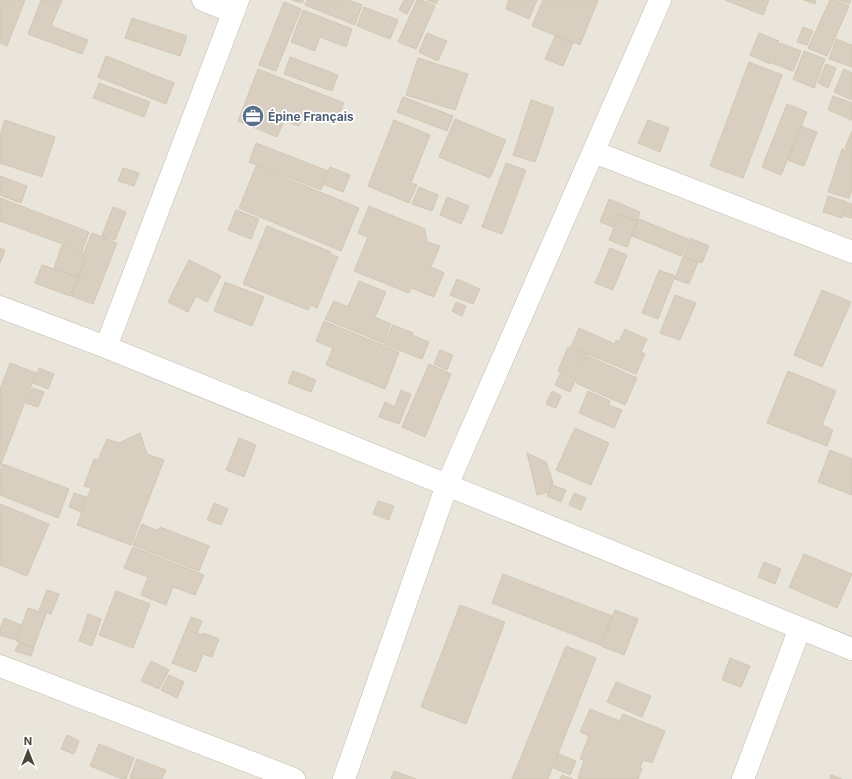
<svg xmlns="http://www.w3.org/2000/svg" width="852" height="779" font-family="Inter,sans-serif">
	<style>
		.residential { fill: #eae5da }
		.building { fill: #d8cfc1; stroke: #d3c7b4 }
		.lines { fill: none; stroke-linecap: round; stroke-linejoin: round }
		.minor-casing { stroke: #c2bbae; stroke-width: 23 }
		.minor { stroke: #fff; stroke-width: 22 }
		.labels { text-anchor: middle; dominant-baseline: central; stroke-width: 3.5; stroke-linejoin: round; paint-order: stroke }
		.service-label { font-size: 12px; font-weight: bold; fill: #4e5e75; stroke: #fff; text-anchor: start }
	</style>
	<rect width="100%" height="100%" fill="#f6f3ec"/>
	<!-- residential -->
	<path class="residential" d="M0 0H852V779H0Z"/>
	<!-- building -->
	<path class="building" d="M0 0H25L7 46 0 43Z
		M41 0H62L51 26 88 40 82 54 28 34Z
		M292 0H304L302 3Z
		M307 0H348L362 5 355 25 305 5Z
		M404 0H414L407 14 399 10Z
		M417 0H422L435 6 416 49 398 42Z
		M427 0H438L436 4Z
		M509 0H537L529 19 506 9Z
		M543 0H598L580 45 532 26Z
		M725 0H769L763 15Z
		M804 0H816L815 4Z
		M830 0H835L849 6 827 56 808 48Z
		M839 0H851L849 4Z
		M284 2 301 9 276 71 259 65Z
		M364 7 398 20 390 39 357 26Z
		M303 10 352 29 346 47 320 37 315 51 291 42Z
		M132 18 187 36 180 56 125 38Z
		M803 27 813 31 807 45 797 42Z
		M427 33 447 41 438 61 419 52Z
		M759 33 779 41 770 64 750 55Z
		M555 36 573 43 563 66 545 59Z
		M836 39 852 45V67L829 59Z
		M780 43 801 51 793 71 772 63Z
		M804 51 825 59 814 88 793 79Z
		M106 56 174 83 166 104 98 77Z
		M290 57 338 75 332 91 284 74Z
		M418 58 468 74 455 110 406 95Z
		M749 62 782 75 743 178 710 166Z
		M826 64 836 68 828 88 818 83Z
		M258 69 344 103 335 124 305 112 299 126 284 121 277 137 238 121Z
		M844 69 852 73V100L834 92Z
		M99 83 150 102 144 117 93 98Z
		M833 96 852 103V120L828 110Z
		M403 97 453 116 447 131 397 112Z
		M531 100 554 108 535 162 513 155Z
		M787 104 807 112 781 175 762 167Z
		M455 119 506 140 490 178 439 157Z
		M5 120 55 137 42 177 0 163V135Z
		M394 120 430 135 411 183 417 185 409 203 368 186Z
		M648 120 669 128 660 152 638 143Z
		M801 126 817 132 804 166 788 160Z
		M852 131V151L845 148Z
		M256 143 328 171 321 190 249 162Z
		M842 149 852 152V189L849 198 828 192Z
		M506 163 526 170 502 234 482 227Z
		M256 166 359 208 341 251 239 208Z
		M330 167 350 175 343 192 323 184Z
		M123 168 139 173 134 186 118 181Z
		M0 176 27 186 21 203 0 195Z
		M419 187 438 195 432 211 412 204Z
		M828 196 847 202 842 218 823 212Z
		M447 197 469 206 461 224 440 215Z
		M0 198 89 232 82 251 0 221Z
		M609 199 640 212 637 221 618 214 613 227 600 222Z
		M848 203 852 204V218L844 216Z
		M369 206 425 229 427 242 440 246 431 267 444 273 434 297 411 288 409 293 354 271 368 237 358 233Z
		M113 207 126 212 115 240 102 236Z
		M236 210 259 219 251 239 228 230Z
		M619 215 637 222 627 247 609 240Z
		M639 219 688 239 681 256 632 236Z
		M267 226 331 252 330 254 338 257 317 308 311 305 308 310 243 284Z
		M92 233 117 243 93 304 71 296 86 259 82 257Z
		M690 238 709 246 702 263 683 256Z
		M62 245 83 253 82 257 85 259 79 277 54 268Z
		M0 248 5 250 0 263Z
		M610 248 627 255 613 290 595 283Z
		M683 257 698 262 689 284 675 279Z
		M189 260 221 276 207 302 196 296 188 312 168 302Z
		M42 265 78 277 70 296 35 283Z
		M659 270 675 276 658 319 642 313Z
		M457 279 480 289 473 304 450 295Z
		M359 281 386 292 375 317 391 324 383 343 325 319 334 301 348 307Z
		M225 282 264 297 252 326 214 311Z
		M822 290 851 302 822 367 794 355Z
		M675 295 696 303 680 340 660 333Z
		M456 302 466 306 462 316 452 311Z
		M324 321 399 352 385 389 326 365 333 348 316 341Z
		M393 325 413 333 412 335 429 342 422 359 384 344Z
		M579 328 615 344 616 340 619 342 625 329 647 339 641 352 645 354 636 374 571 347Z
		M568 347 587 355 570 392 555 385 561 372 558 371Z
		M440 350 453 355 447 370 434 364Z
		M588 356 637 378 625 405 576 383Z
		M10 363 36 373 0 467V389Z
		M429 364 451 374 425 437 402 427Z
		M39 368 54 374 48 389 33 383Z
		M293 371 316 380 311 392 288 383Z
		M788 371 836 391 822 425 833 430 827 446 767 423Z
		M32 388 44 392 38 407 26 403Z
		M401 390 411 394 399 424 379 417 385 402 395 407Z
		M552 391 561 396 556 408 546 404Z
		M588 391 610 401 608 405 622 410 614 428 579 413Z
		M575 428 609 443 591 485 556 470Z
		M140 433 147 454 164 460 131 545 77 525 91 488 84 486 94 459 98 460 107 439 119 443Z
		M239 438 256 445 244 477 226 470Z
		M830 450 852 459V495L818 482Z
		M527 453 546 462 553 482 549 492 537 495Z
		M3 464 69 489 58 518 0 495V471Z
		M552 485 566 490 561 502 547 496Z
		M74 493 86 497 81 512 69 507Z
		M574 493 586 498 581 510 569 505Z
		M378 501 394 506 389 520 373 514Z
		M214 503 228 509 221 525 207 520Z
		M0 504 49 524 27 576 0 565Z
		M142 524 158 531 160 527 209 546 199 571 133 545Z
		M133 547 204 575 195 595 173 587 166 605 141 595 148 577 124 568Z
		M804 554 852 574 837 608 789 587Z
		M764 562 781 569 775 584 758 577Z
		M503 574 612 616 600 645 492 603Z
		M47 590 59 594 51 614 39 610Z
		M116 591 150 604 133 648 99 635Z
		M460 605 505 622 466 724 421 707Z
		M28 608 46 614 34 647 16 641Z
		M615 610 638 619 624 655 601 646Z
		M88 614 101 619 92 646 79 641Z
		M191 617 202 621 197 633 203 635 204 633 219 639 212 657 203 654 196 672 172 663Z
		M4 618 21 625 15 640 0 635V629Z
		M19 643 34 648 31 656 15 651Z
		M566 646 596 658 548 779H512Z
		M730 658 750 666 741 687 722 680Z
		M151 661 169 670 159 689 141 681Z
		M169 675 184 682 177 698 161 690Z
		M616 682 651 696 642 717 607 702Z
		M590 709 620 721 623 714 665 731 652 763 643 760 640 768 642 769 638 779H581L578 778 584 760 580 759 589 736 580 732Z
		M67 735 79 741 74 754 61 749Z
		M99 744 134 758 126 779H122L90 766Z
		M559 754 576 761 570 775 554 768Z
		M137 759 166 770 162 779H134L130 778Z
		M394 771 416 779H391Z
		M562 775 573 779H560Z
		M831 775 842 779H830Z"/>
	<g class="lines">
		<!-- minor casing -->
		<g class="minor-casing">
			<path id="minor" d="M203 0 233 12
				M594 152 852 252
				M0 307 106 347 852 649
				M106 347 238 0
				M0 666 294 779
				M344 779 447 485 660 0
				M743 779 800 628"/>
		</g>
		<!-- minor -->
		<use href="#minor" class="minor"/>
	</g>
	<!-- icons -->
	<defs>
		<g id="office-disc" transform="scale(1.15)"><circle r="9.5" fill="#5c6f8a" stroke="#fff"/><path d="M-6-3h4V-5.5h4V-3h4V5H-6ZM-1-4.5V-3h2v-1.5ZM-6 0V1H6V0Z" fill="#fff"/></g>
	</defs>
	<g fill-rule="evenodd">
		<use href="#office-disc" x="253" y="116"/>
	</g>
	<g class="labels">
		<!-- service labels -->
		<g class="service-label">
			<text x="268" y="116">Épine Français</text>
		</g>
	</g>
	<!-- north arrow -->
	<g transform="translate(28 751)" stroke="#ffffff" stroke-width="3" paint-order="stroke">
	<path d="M0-3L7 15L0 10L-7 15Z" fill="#4b4439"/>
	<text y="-6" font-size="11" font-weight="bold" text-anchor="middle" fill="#4b4439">N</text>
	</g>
</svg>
